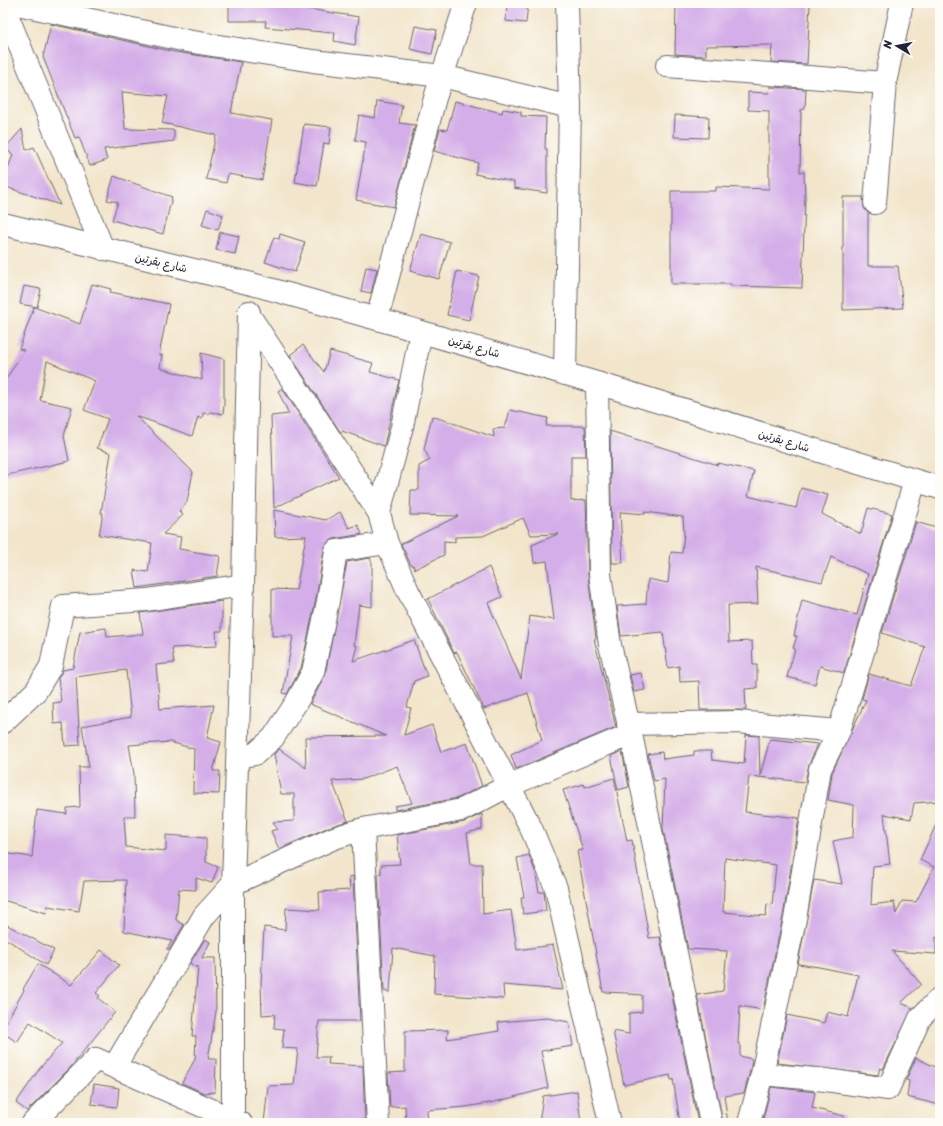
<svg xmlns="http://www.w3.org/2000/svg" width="943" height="1126" font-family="Sriracha,'Playpen Sans Arabic',sans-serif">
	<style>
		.building { fill: #d4aee8; fill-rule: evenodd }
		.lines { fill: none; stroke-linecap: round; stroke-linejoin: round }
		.minor-casing { stroke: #6b666d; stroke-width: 24 }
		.minor { stroke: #fff; stroke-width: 22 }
		.labels { text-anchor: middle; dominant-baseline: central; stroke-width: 3.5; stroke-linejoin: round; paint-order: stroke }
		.street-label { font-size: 11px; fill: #22223b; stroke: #fdfcf7 }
	</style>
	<rect width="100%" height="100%" fill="#fdfcf7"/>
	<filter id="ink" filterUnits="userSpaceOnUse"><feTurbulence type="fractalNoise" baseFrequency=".025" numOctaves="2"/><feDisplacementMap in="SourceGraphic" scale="8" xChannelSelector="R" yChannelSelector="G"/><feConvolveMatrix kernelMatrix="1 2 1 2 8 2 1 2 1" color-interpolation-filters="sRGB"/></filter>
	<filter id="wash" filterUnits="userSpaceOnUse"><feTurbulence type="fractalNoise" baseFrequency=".012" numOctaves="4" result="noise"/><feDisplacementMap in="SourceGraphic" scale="16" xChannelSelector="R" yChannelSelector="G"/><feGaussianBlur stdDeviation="0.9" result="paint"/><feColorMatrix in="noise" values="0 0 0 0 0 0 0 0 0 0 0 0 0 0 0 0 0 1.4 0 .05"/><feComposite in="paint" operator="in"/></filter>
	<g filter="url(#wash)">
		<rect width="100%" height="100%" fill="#f2e5cb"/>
		<g id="blocks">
			<!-- building -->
			<path class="building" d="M229 3H309L308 9 359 17 355 45 334 41 335 33 265 27 266 21H229Z
				M507 3H528L526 23 506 21Z
				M676 3H810L807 64 771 62 772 45 706 46V56L675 54Z
				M51 24 175 52 241 62 231 113 272 120 262 180 228 174 226 183 206 179 216 135 162 123 168 96 122 92 125 129 174 130V141L104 149 107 160 90 166 79 137 75 138 43 57Z
				M415 26 437 30 432 54 410 49Z
				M770 87 806 89 805 109 801 110 800 172H804L805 197 802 288 731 286V284H671V191H716V187L769 189V111L748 110V92L769 93Z
				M377 101 402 105 399 123 415 125 394 207 356 200 366 142 355 140 359 115 375 118Z
				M455 101 502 113 503 109 521 112V116L546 117 545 149H547V193L514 188V182L475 174 478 163 434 151 440 129 447 130Z
				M675 115 709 117 708 138 674 137Z
				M304 124 331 127 329 144 324 143 317 186 295 182Z
				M22 129 26 150 34 147 60 205 3 186V181L13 155 5 148Z
				M114 176 172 197 163 234 112 220 118 202 107 200Z
				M843 197H863L864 208 868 213V266H898L903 308 843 310Z
				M207 209 223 215 218 230 202 225Z
				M220 232 239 236 235 254 216 250Z
				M280 234 305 242 295 272 265 262 274 237 279 239Z
				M421 234 450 242 439 279 410 271Z
				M366 267 377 269 371 293 361 291Z
				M457 271 479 276 469 320 447 315Z
				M92 284 111 289 110 292 169 304 159 355H162L160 368 202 380 201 353 224 359V405L223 414 210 412 209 414 203 413 202 419 198 417 192 436 136 416 193 472 187 502 179 511 183 515 163 534 181 537 179 549 220 556 217 576 137 588 134 570 148 572 152 543 99 535 103 513H101L111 453 97 448 108 419 84 410 95 381 47 361 40 400 72 407 64 436 69 461 3 476V420L7 397 3 395V384L24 350 19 349 34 307 80 324Z
				M24 286 41 289 37 307 20 304Z
				M303 345 324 372 330 351 373 363 370 372 399 380 384 446 342 431 341 433 290 355Z
				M282 388 339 477 274 508 271 416 289 414 278 391Z
				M510 410 548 418 546 426H585L586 456H571V501L586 500 588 574 596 639H594L616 727 516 769 511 755 542 740 528 693 484 709 457 652 454 653 428 599 489 567 502 597 488 603 521 679 530 616 554 620 547 561 534 563 532 545 558 534 531 535 523 518 483 536 455 537V542L444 541V555L415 569 413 565H411L401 544 458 516 410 515 411 490H419V466L430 460 424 449 432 416 494 437 493 429 505 428Z
				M610 431 718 465V463L754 471 748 496 796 508 801 488 828 495 822 514 861 534 868 508 892 514 844 673 820 666 815 684 787 677 795 649 793 648 797 636H794L802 600 857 615 868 574 831 557 822 582 756 567 758 604 728 605 729 642 752 641 753 665H757V688L745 689 746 710H700L699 681 680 682 679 666 668 668 663 632 621 636 617 606 646 604 648 579 668 583 671 552 682 553 684 533 683 517 645 512V514L620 512 623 563H612Z
				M274 510 326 520 340 512 349 528 358 525 362 534 334 539 328 542 324 549 316 599 301 668 287 694 283 693 293 636H272V589L296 590 306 536 275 537Z
				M916 522 940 529V801L914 803 911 819 884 814 890 864 873 866 871 905 894 902 896 914 902 901 916 902 934 867 920 860 940 816V938L936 937V954L892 951 921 984 901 1003 913 1008 883 1069 880 1068 878 1075 777 1063 787 1015 824 1023 827 1012 848 1017 858 975 819 967 798 964 814 880 842 884 833 841 853 837 854 805 828 800 832 773 866 700 862 699 869 674 911 686 925 647 882 633Z
				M370 558 372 563V607L359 605 354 645 357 646 353 661 414 640 427 676 414 681 407 707 411 708 404 735 432 725 441 752 467 743 482 786 458 798 395 810V806L412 803 397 766 363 779 332 781 348 821 329 827 279 849 271 831 277 829 273 822 294 821V794H281L274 754 279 749 306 768 305 737 386 736 310 704 325 675 347 562Z
				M222 601V631H216L217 646 172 648 174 663 156 665 160 709 214 705 207 738 221 742 213 771H220L219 794 193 793 194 749 170 742 129 745 134 774 135 816H124L126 847 166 851V835L206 838V862L218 867 212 883 196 878V890L179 889 176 920 184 925 169 950 167 949 172 941 124 931 126 880 84 881 79 911 47 906 46 913 3 900V853L32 857 37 810 67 814V808L80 807 79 767H89L82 726 131 717 126 670 76 677 80 745 65 746 63 723 54 724 53 703 61 702 58 678 63 670 73 668 80 632 106 628 107 637 143 634 140 613Z
				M641 673 645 690 634 692 630 675Z
				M746 735 759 736 760 776 770 739 818 744 809 764 805 782 749 776 745 812 799 818 783 917 763 1010 740 1006 738 1044H740V1056L752 1059 750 1071 744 1093 724 1096 728 1123H723L697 995 723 991 727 951 688 949 663 829 665 779 654 781 648 754 662 752 663 759 694 755V751H711L712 760 744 764ZM725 858 776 865 772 905 767 904 766 916 723 912Z
				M622 751 629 787 618 790 611 756Z
				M614 778 627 841 632 840 649 938 660 937 698 1123H680L673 1079 671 1080 670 1075 624 1085 613 1031 629 1034V1013L642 1012V995L628 994V993L603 992 577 851 583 850 563 790 584 784 585 787Z
				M482 814V829L467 833 471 864H482L483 914 511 910 517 950 553 945 563 990 503 985 504 999 434 994 435 956 393 948 390 992 384 991 378 874H381V865L400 864 397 835 464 822Z
				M529 855 535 871 539 892H544L546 911 523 914 521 897H524L517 858Z
				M353 876 360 1021H319L316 1057H329L328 1064 363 1066 365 1123H264L268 1086 294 1085 298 1049 282 1048 284 1029 274 1028 275 1014 262 1015 261 984 264 927 285 930 286 908 320 910 319 892 350 890 349 877Z
				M7 925 54 950 46 965 3 937V932Z
				M205 939 210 942 202 958H215L216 1012 208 1059H216L215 1092 204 1093 182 1083 195 1059 196 1036H192L198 966 197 968 190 963Z
				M101 950 119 965 96 993 100 996 98 998 115 1012 70 1068 27 1111 16 1103 40 1068 62 1043 30 1022 17 1042 3 1033V1028L24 990 23 989 38 964 71 985Z
				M547 1018 569 1022 573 1046 541 1051 548 1088 495 1102 465 1107 427 1110 428 1123H406L405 1106 390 1107 388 1073 405 1072V1031L448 1030 447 1039 499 1031 498 1022Z
				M916 1058 940 1069V1105L907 1097 909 1081 906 1080Z
				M94 1084 119 1088 117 1107 91 1104Z
				M771 1087 815 1092 812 1108 844 1116 843 1123H762Z
				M577 1091 581 1123H539L543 1096Z"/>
		</g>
	</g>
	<g filter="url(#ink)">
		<use href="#blocks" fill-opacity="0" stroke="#6b666d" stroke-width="1"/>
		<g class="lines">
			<!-- minor casing -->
			<g class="minor-casing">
				<path id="minor" d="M13 3 187 41 313 61 442 76 570 107
					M3 5 103 249
					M667 66 885 83
					M875 203 885 83 902 3
					M3 224 252 284 377 319 597 383 940 488
					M249 315 379 513 387 543 408 591 531 828 556 888 610 1123
					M377 319 435 98 466 3
					M565 374 570 107 567 3
					M597 383 600 574 610 645 631 734 711 1123
					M379 513 402 427 421 332
					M3 722 36 691 51 666 63 606 147 600 243 585
					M628 724 737 722 839 731
					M238 757 255 754 273 738 296 703 313 672 328 601 336 551 387 543
					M363 829 378 1123
					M114 1067 204 916 233 884 334 838 363 829 462 810 508 786 631 734
					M762 1074 826 1080 888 1089 920 1018 940 998
					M33 1123 96 1059 241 1123
					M233 1123V884L243 585 249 312
					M749 1123 762 1074 795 919 820 769 839 731 915 481"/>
			</g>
			<!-- minor -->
			<use href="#minor" class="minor"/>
		</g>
	</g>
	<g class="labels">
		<!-- street labels -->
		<g class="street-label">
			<text transform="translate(161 263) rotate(13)">شارع بقرتين</text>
			<text transform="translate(474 347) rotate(16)">شارع بقرتين</text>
			<text transform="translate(784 441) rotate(17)">شارع بقرتين</text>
		</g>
	</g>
	<!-- margin -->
	<rect width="943" height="1126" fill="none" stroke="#fdfcf7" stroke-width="16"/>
	<!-- north arrow -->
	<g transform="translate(897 46) rotate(280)" stroke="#fdfcf7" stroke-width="3" paint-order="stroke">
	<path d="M0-3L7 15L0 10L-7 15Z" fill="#22223b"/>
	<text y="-6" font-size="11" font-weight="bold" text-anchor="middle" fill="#22223b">N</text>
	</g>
</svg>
